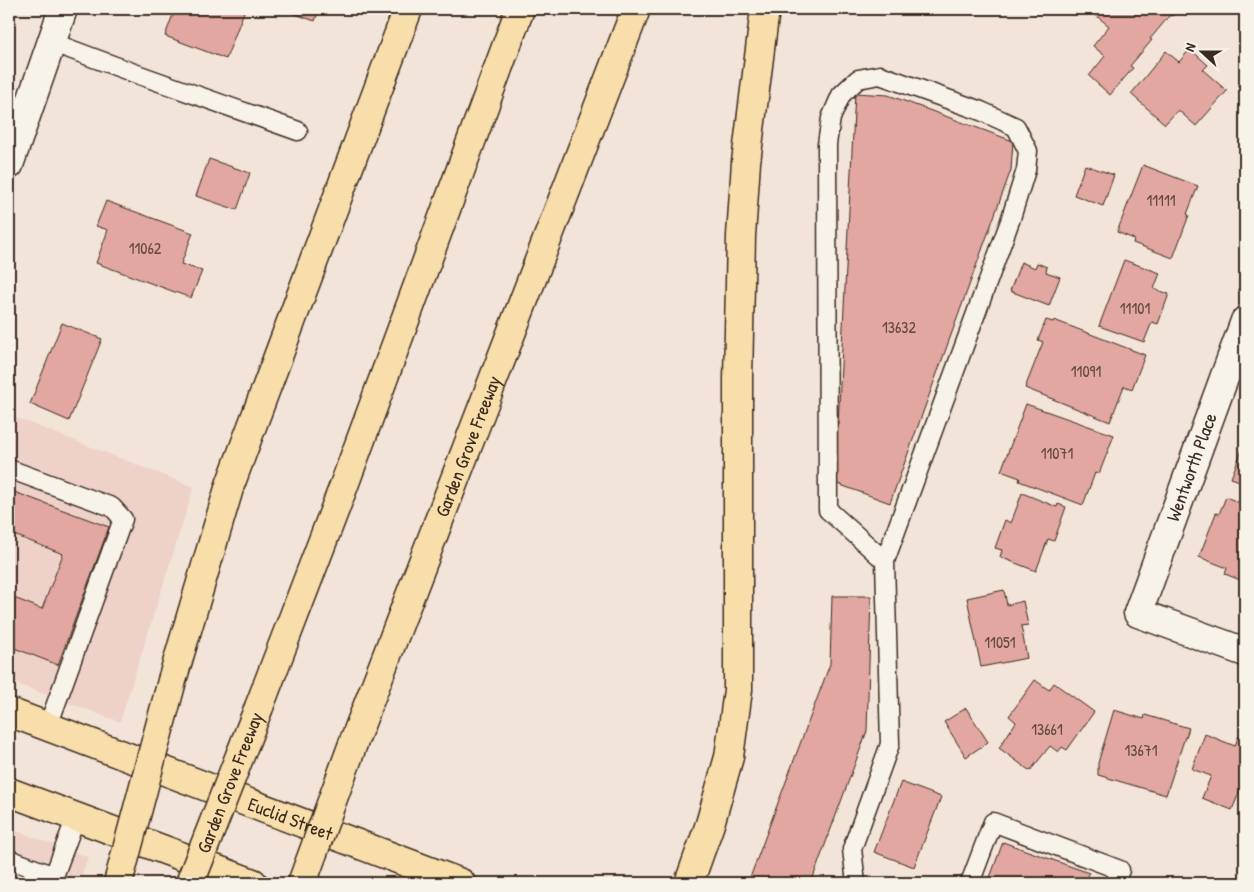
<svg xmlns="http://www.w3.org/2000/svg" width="1254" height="892" font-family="'Patrick Hand',sans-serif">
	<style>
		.built { fill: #eed2c9 }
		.building { fill: #e1a7a0; stroke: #3b2a1e }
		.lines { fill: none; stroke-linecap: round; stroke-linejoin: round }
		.service-casing { stroke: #3b2a1e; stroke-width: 21 }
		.minor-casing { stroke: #3b2a1e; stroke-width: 31 }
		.secondary-casing { stroke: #3b2a1e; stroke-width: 31 }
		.primary-casing { stroke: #3b2a1e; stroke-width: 31 }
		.motorway-casing { stroke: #3b2a1e; stroke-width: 31 }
		.service { stroke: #f7f3e8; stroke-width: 18 }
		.minor { stroke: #f7f3e8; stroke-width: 28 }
		.secondary { stroke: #f7f3e8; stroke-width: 28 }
		.primary { stroke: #f8deab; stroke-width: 28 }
		.motorway { stroke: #f8deab; stroke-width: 28 }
		.motorway-bridge-casing { stroke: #3b2a1e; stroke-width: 31; stroke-linecap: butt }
		.motorway-bridge { stroke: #f8deab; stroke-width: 28 }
		.labels { text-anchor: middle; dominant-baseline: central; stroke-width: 5; stroke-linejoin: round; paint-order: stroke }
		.number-label { font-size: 16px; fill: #64493e }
		.street-label { font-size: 19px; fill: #3b2a1e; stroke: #f7f3e8 }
	</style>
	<rect width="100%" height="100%" fill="#f3e4da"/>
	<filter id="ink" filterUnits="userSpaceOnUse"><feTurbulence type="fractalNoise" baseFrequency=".02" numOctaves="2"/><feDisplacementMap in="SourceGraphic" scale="10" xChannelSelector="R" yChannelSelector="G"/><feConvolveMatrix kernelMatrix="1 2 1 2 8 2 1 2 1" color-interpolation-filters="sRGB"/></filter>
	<g filter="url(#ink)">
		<!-- built -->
		<path class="built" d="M9 415 194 487 120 722 9 681Z
			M9 828 88 857 79 883H9Z"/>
		<!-- building -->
		<path class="building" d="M175 9H245L226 59 165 36Z
			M281 9H319L315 21Z
			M1088 9H1174L1177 11 1172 16 1170 15 1150 39 1152 40 1130 66 1133 68 1110 95 1089 76 1105 56 1093 46 1109 26Z
			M1190 49 1208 65 1203 70 1227 91 1196 126 1178 110 1165 124 1131 94 1166 51 1179 62Z
			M855 93 888 95 1013 141 1011 170 890 503 835 483Z
			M209 159 250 173 237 210 196 196Z
			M1085 165 1114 175 1103 206 1074 195Z
			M1143 165 1198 186 1187 214 1189 215 1173 258 1133 243 1134 239 1117 232Z
			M106 201 193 233 181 264 202 271 191 298 96 263 108 230 96 226Z
			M1124 260 1160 273 1154 289 1169 294 1158 324 1152 322 1144 342 1099 326Z
			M1021 262 1035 268 1037 263 1047 267 1046 272 1060 277 1049 306 1010 291Z
			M1046 320 1053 322 1054 320 1145 355 1132 389 1124 386 1110 422 1025 388 1043 342 1038 340Z
			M62 323 102 339 69 421 30 404Z
			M1026 404 1114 435 1099 474 1095 473 1083 505 1019 481 1020 478 1001 471Z
			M1245 442V483L1231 478Z
			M9 490 109 527 58 665 9 646V596L42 609 63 554 9 533Z
			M1022 493 1057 507 1058 504 1066 507 1054 541 1048 539 1036 571 1000 557 1002 550 995 548 1005 520 1011 523Z
			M1226 497 1245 505V582L1225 574 1227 568 1199 557 1216 513 1219 514Z
			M1004 590 1007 605 1023 601 1028 625 1021 626 1027 658 981 667 967 598Z
			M832 596H871L867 731 811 883H748L830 664Z
			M1035 680 1049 690 1054 683 1094 712 1067 750 1062 747 1058 752 1050 746 1030 771 999 748 1016 722 1009 716Z
			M966 708 988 742 966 757 944 722Z
			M1114 710 1144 719 1145 715 1189 728 1186 737H1185L1166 795 1098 775V763Z
			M1205 734 1235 746 1238 737 1245 739V784L1243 783 1232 810 1202 798 1211 776 1192 769Z
			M901 782 941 797 914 867 874 852Z
			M1003 842 1089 873 1086 883H988Z"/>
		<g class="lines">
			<!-- service casing -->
			<g class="service-casing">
				<path id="service" d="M51 42 134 73 298 131
					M9 469 112 507 123 519 48 726
					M9 859 54 876 51 883
					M54 876 76 817
					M856 883 852 849 890 744 885 561 1010 221 1026 170 1028 151 1016 127 981 111 880 75 858 79 841 95 831 118 827 144 828 510 885 561
					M970 883 993 822 1120 870 1115 883"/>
			</g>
			<!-- minor casing -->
			<g class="minor-casing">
				<path id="minor" d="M1245 321 1138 613 1245 652"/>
			</g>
			<!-- secondary casing -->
			<g class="secondary-casing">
				<path id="secondary" d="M9 165 63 9"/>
			</g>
			<!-- primary casing -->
			<g class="primary-casing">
				<g id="primary">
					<path id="s1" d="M9 712 461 883"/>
					<path d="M9 792 253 883"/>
				</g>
			</g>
			<!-- motorway casing -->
			<g class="motorway-casing">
				<g id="motorway">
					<path d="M173 677 230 485 408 9"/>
					<path d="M259 707 343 488 520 9"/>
					<path id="s2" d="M354 741 636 9"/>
					<path d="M689 883 710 824 729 757 738 690V379L741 236 746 162 765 9"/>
				</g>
			</g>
			<!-- service -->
			<use href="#service" class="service"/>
			<!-- minor -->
			<use href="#minor" class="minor"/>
			<!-- secondary -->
			<use href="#secondary" class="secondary"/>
			<!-- primary -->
			<use href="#primary" class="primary"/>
			<!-- motorway -->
			<use href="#motorway" class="motorway"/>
			<!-- motorway-bridge casing -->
			<g class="motorway-bridge-casing">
				<g id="motorway-bridge">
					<path d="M118 883 173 677"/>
					<path id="s3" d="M190 883 259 707"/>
					<path d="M302 883 354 741"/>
				</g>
			</g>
			<!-- motorway-bridge -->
			<use href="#motorway-bridge" class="motorway-bridge"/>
		</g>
	</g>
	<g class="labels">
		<!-- number labels -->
		<g class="number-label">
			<text x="1161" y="200">11111</text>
			<text x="145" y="248">11062</text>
			<text x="1135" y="308">11101</text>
			<text x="899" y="327">13632</text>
			<text x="1086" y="371">11091</text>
			<text x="1057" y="453">11071</text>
			<text x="1000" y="642">11051</text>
			<text x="1047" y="729">13661</text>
			<text x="1141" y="750">13671</text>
		</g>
		<!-- street labels -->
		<g class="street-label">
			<text stroke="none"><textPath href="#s2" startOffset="316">Garden Grove Freeway</textPath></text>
			<text transform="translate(1191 467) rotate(-70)">Wentworth Place</text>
			<text stroke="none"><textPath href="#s3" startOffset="108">Garden Grove Freeway</textPath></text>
			<text stroke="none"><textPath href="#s1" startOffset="301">Euclid Street</textPath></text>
		</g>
	</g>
	<!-- margin -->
	<rect width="1254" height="892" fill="none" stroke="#f7f3e8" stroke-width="30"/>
	<rect x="15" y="15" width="1224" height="862" fill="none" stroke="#3b2a1e" stroke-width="2" filter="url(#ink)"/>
	<!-- north arrow -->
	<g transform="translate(1202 52) rotate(291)" stroke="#f7f3e8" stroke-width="4" paint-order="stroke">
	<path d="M0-4L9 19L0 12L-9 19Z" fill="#3b2a1e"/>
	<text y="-8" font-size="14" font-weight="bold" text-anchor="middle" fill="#3b2a1e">N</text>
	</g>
</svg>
